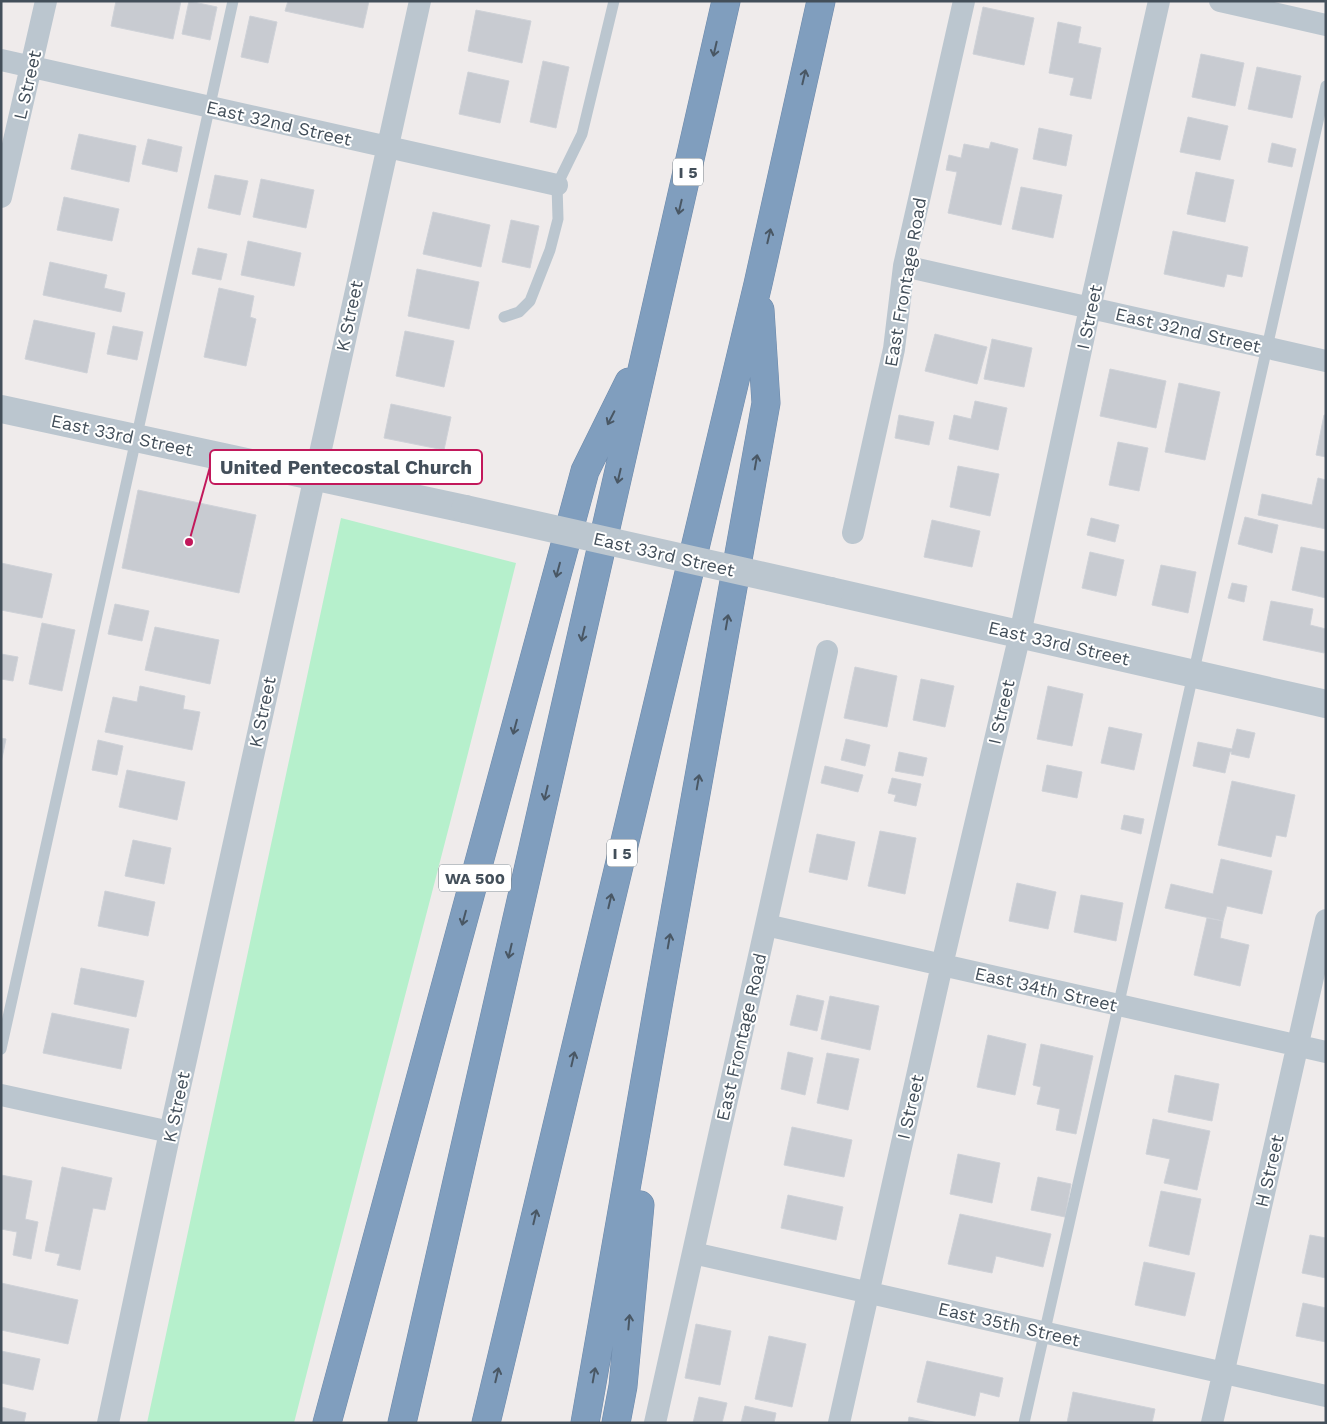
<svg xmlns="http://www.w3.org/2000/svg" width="1327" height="1424" font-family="'Work Sans',sans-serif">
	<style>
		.green { fill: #b6f0cc }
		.building { fill: #c8cbd1; stroke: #cfd2d8 }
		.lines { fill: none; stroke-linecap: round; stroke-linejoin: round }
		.motorway-casing { stroke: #6c89aa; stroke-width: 29 }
		.service { stroke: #bbc6cf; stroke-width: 11 }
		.minor { stroke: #bbc6cf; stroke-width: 22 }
		.tertiary { stroke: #bbc6cf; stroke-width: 28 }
		.motorway { stroke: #809ebe; stroke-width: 28 }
		.tertiary-bridge { stroke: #bbc6cf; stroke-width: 28 }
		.oneway { stroke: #495764 }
		.labels { text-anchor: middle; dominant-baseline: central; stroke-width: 4; stroke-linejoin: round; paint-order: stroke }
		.shield { fill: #fff; stroke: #7b848c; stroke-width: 1 }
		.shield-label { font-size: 16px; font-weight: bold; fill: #434f5a }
		.street-label { font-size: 18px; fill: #434f5a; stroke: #fff }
		.leader { fill: none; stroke: #c2185b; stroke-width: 2 }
		.callout-dot { fill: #c2185b; stroke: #fff; stroke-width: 2 }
		.callout { fill: #fff; stroke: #c2185b; stroke-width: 2 }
		.callout-label { font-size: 19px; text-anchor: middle; font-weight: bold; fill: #434f5a }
	</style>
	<rect width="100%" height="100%" fill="#efebeb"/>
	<!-- green -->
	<path class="green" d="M341 518 516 563C445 850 367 1136 294 1423H147Z"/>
	<!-- building -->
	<path class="building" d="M116 1H181L173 39 111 26Z
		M189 1 217 7 210 40 182 34Z
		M288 1H369L363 28 285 11Z
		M983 7 1034 18 1024 65 973 54Z
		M476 10 531 21 522 63 468 51Z
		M250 16 277 22 268 63 241 57Z
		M1058 22 1081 27 1078 43 1101 48 1091 99 1070 95 1074 78 1049 73Z
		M1201 54 1244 63 1235 106 1192 97Z
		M543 61 569 67 556 128 530 122Z
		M1257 67 1301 76 1292 118 1248 109Z
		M468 72 509 81 500 123 459 114Z
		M1188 117 1228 126 1220 160 1180 152Z
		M1039 128 1072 135 1066 166 1033 159Z
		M79 134 136 146 129 182 71 169Z
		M148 139 182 147 177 172 142 164Z
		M991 142 1018 149 1001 225 948 213 957 172 946 170 949 155 961 158 964 144 989 149Z
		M1272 143 1296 149 1292 167 1268 162Z
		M1196 172 1234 180 1225 222 1187 214Z
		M215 175 248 181 240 215 208 208Z
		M261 179 314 190 306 228 253 217Z
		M1021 187 1062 195 1053 238 1012 229Z
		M64 197 119 209 112 241 57 230Z
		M433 212 490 225 481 267 423 254Z
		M511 220 539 226 530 268 502 262Z
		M1173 231 1248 247 1242 277 1227 274 1224 287 1164 274Z
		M248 241 301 253 294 286 241 275Z
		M198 248 227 254 221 280 192 274Z
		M50 262 107 275 104 288 125 293 121 312 43 295Z
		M417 269 479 282 469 329 408 316Z
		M219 288 254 296 250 317 256 319 246 366 204 357Z
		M34 320 95 333 87 373 25 359Z
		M113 326 143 332 137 360 107 354Z
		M405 331 454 341 444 387 396 376Z
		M935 334 987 347 977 384 925 371Z
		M992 339 1032 348 1024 387 984 379Z
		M1110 369 1166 381 1156 428 1100 416Z
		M1179 383 1220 392 1205 460 1165 452Z
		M975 401 1007 408 998 450 949 439 954 415 971 419Z
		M391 404 451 417 444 450 384 438Z
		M899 415 934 422 929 445 895 438Z
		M1324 415H1326V457L1316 455Z
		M1118 442 1148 448 1139 491 1109 485Z
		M958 466 999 474 990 516 950 507Z
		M1318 478 1326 480V529L1258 515 1262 494 1312 505Z
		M138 490 256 515 239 593 122 568Z
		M1245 517 1278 525 1272 553 1238 544Z
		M1091 518 1119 525 1115 542 1087 535Z
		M932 520 980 531 972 567 924 557Z
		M1301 547 1326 552V598L1292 590Z
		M1090 552 1124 560 1116 596 1082 588Z
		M1 563 52 574 42 618 1 610Z
		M1161 565 1196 572 1188 613 1152 605Z
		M1232 583 1247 586 1244 602 1228 598Z
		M1271 601 1313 609 1310 625 1326 629V643L1324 653 1263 640Z
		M115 604 149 611 142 641 108 634Z
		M42 623 75 630 62 691 29 684Z
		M155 627 219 640 210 684 145 670Z
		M1 654 18 657 13 681 1 679Z
		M855 667 897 676 887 727 844 718Z
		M921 679 954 686 945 727 913 720Z
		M140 686 185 696 183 709 200 712 192 750 105 732 113 697 137 702Z
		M1048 686 1083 694 1072 746 1037 739Z
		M1109 727 1142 734 1134 770 1101 763Z
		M1237 729 1255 733 1249 758 1231 754 1232 752H1230L1225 773 1193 766 1198 742 1232 749Z
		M1 738 6 739 1 763Z
		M846 739 870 745 865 766 841 760Z
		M98 740 123 746 117 775 92 770Z
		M899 752 927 758 923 776 895 771Z
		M1047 765 1082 772 1077 798 1042 791Z
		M825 766 863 775 858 792 821 783Z
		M127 770 185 782 177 820 119 807Z
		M892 778 921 784 916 806 894 801 896 795 888 793Z
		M1232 781 1295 795 1286 837 1276 835 1271 857 1218 845Z
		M1124 815 1144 819 1141 834 1121 829Z
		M880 831 916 838 905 894 868 886Z
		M817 834 855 842 847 880 809 872Z
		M133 840 171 848 164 884 125 876Z
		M1221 859 1272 871 1262 914 1227 906 1223 921 1165 908 1171 884 1213 894Z
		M1017 883 1056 892 1048 929 1009 921Z
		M105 891 155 902 148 936 98 926Z
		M1081 895 1123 903 1116 941 1074 932Z
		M1207 918 1223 921 1220 938 1249 945 1240 986 1194 975Z
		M81 968 144 981 136 1017 74 1004Z
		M797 995 824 1001 817 1031 790 1025Z
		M830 996 879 1006 870 1050 821 1039Z
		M52 1013 129 1029 121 1069 43 1053Z
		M988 1035 1026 1044 1015 1095 977 1087Z
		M1041 1044 1093 1056 1076 1134 1056 1130 1060 1109 1037 1104 1041 1087 1033 1085Z
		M788 1052 813 1058 805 1095 781 1089Z
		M827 1053 859 1059 848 1110 817 1103Z
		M1175 1075 1219 1084 1212 1121 1168 1112Z
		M1153 1119 1210 1131 1197 1190 1164 1183 1170 1159 1146 1154Z
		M792 1127 852 1140 844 1177 784 1165Z
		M958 1154 1000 1163 992 1203 950 1194Z
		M62 1167 112 1178 105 1210 93 1208 80 1270 57 1265 60 1254 45 1251Z
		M1 1175 32 1181 25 1219 38 1222 31 1259 13 1255 17 1232 1 1229Z
		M1038 1177 1071 1184 1065 1217 1031 1210Z
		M1161 1191 1201 1199 1189 1255 1149 1246Z
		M788 1195 843 1207 836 1240 781 1228Z
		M960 1214 1051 1234 1043 1267 996 1256 992 1273 948 1264Z
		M1310 1235 1326 1238V1278L1302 1273Z
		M1144 1262 1195 1273 1185 1316 1135 1305Z
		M1 1283 78 1300 68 1344 1 1330Z
		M1303 1303 1326 1308V1342L1296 1336Z
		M696 1324 731 1331 720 1385 685 1378Z
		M769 1336 806 1344 792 1407 755 1399Z
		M1 1351 40 1359 33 1390 1 1383Z
		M927 1361 1003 1378 999 1397 980 1392 975 1416 917 1402Z
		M1073 1392 1155 1409 1152 1423H1067Z
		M699 1397 727 1403 722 1423H693Z
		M745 1406 776 1413 774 1423H741Z
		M1 1407 26 1413 24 1423H1Z
		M909 1417 938 1423H908Z"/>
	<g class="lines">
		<!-- motorway casing -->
		<g class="motorway-casing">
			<path id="motorway" d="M327 1423 585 471 629 382
				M402 1423 726 1
				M486 1423 758 284 821 1
				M585 1423 661 989 766 403 760 310
				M616 1423 623 1386 640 1205"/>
		</g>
		<!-- service -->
		<path class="service" d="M504 317 519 312 530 301 550 250 558 219 557 185 582 134 614 1
			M1 1049 233 1
			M1024 1423 1326 86"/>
		<!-- minor -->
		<path class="minor" d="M1220 1 1326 25
			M1 60 557 185
			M1 197 46 1
			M904 266 1326 361
			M853 533 894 349 904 266 964 1
			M766 925 1326 1052
			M1 1095 170 1132
			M693 1253 1326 1396
			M108 1423 170 1132 420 1
			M655 1423 827 651
			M839 1423 942 965 1020 634 1090 308 1159 1
			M1212 1423 1326 920"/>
		<!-- tertiary -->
		<path class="tertiary" d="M1 409 465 509
			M830 591 1326 704"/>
		<!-- motorway -->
		<use href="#motorway" class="motorway"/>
		<!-- tertiary-bridge -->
		<path class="tertiary-bridge" d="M465 509 830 591"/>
	</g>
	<!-- one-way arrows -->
	<defs><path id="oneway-shaft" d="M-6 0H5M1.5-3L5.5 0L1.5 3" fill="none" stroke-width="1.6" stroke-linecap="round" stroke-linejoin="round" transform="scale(1.25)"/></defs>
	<g class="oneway">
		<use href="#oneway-shaft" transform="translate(715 49) rotate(103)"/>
		<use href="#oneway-shaft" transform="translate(804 77) rotate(-77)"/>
		<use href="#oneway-shaft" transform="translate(680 207) rotate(103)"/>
		<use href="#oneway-shaft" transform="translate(769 236) rotate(-77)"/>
		<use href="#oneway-shaft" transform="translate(611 418) rotate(117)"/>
		<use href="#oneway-shaft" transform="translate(756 462) rotate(-80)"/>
		<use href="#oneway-shaft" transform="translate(619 476) rotate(103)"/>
		<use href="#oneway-shaft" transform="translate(558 570) rotate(105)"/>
		<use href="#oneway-shaft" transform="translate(727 622) rotate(-80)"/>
		<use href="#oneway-shaft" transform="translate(583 634) rotate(103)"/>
		<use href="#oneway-shaft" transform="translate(515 727) rotate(105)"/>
		<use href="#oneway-shaft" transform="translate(698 782) rotate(-80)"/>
		<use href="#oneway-shaft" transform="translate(546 793) rotate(103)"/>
		<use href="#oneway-shaft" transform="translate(610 901) rotate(-77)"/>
		<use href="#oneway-shaft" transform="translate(464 918) rotate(105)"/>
		<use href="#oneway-shaft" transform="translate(669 941) rotate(-80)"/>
		<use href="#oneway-shaft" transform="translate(510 951) rotate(103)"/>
		<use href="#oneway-shaft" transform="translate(573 1059) rotate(-77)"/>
		<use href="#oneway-shaft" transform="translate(535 1217) rotate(-77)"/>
		<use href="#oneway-shaft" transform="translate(629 1322) rotate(-85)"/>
		<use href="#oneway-shaft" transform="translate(497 1375) rotate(-77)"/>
		<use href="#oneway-shaft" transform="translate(594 1375) rotate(-80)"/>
	</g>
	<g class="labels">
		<!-- shield labels -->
		<g class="shield">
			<rect x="673" y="158.5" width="30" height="27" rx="4"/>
			<rect x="607" y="839.5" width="30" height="27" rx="4"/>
			<rect x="439" y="864.5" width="72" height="27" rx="4"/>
		</g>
		<g class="shield-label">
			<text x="688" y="172">I 5</text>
			<text x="622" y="853">I 5</text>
			<text x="475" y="878">WA 500</text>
		</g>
		<!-- street labels -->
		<g class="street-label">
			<text transform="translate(27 85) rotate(-77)">L Street</text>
			<text transform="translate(279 123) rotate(13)">East 32nd Street</text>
			<text transform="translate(905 282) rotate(-80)">East Frontage Road</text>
			<text transform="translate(349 316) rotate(-78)">K Street</text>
			<text transform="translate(1089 317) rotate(-78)">I Street</text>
			<text transform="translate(1188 330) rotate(13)">East 32nd Street</text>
			<text transform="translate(122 435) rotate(12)">East 33rd Street</text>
			<text transform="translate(664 554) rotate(13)">East 33rd Street</text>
			<text transform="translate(1059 643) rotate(13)">East 33rd Street</text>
			<text transform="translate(262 712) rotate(-78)">K Street</text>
			<text transform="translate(1001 712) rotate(-77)">I Street</text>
			<text transform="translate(1046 989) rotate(13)">East 34th Street</text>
			<text transform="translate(741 1037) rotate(-77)">East Frontage Road</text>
			<text transform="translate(176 1107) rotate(-78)">K Street</text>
			<text transform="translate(910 1107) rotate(-77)">I Street</text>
			<text transform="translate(1269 1171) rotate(-77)">H Street</text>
			<text transform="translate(1009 1324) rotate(13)">East 35th Street</text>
		</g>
	</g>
	<!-- callouts -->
	<path class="leader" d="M189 542L210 467"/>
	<circle class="callout-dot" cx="189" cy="542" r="5"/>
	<rect class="callout" x="210" y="450" width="272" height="34" rx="5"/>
	<g class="callout-label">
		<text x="346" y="474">United Pentecostal Church</text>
	</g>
	<!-- border -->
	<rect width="1327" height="1424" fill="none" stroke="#434f5a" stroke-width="5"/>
</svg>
